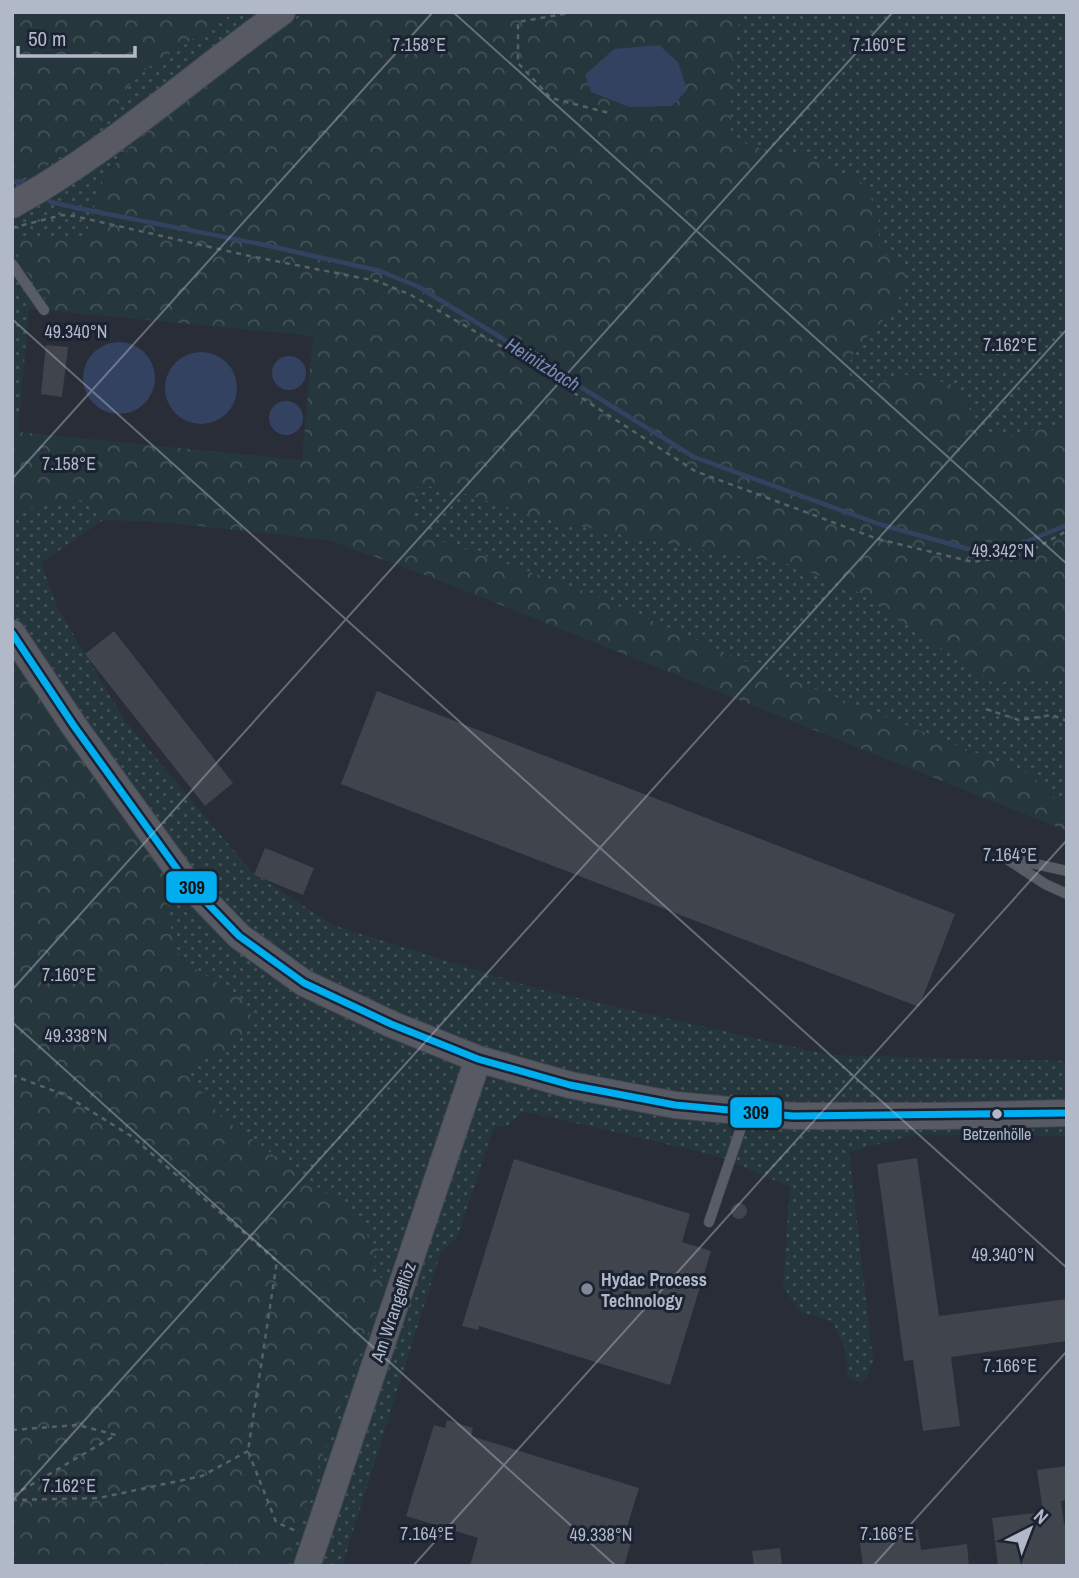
<svg xmlns="http://www.w3.org/2000/svg" width="1079" height="1578" font-family="'Archivo Narrow',sans-serif">
	<style>
		.grass { fill: url(#grass-dots) }
		.forest { fill: url(#forest-crowns) }
		.water { fill: #344261 }
		.lines { fill: none; stroke-linecap: round; stroke-linejoin: round }
		.stream { stroke: #344261; stroke-width: 4.5 }
		.building { fill: #40444c }
		.lane-casing { stroke: #444850; stroke-width: 11 }
		.secondary-casing { stroke: #444850; stroke-width: 28 }
		.path { stroke: #5a6067; stroke-width: 2.5; stroke-dasharray: 5 5; stroke-linecap: butt }
		.lane { stroke: #585c65; stroke-width: 10 }
		.secondary { stroke: #575a63; stroke-width: 26 }
		.bus-1-casing { stroke: #1b2232; stroke-width: 12 }
		.bus-1 { stroke: #00aeef; stroke-width: 7 }
		.ticks { fill: none; stroke: #b1b8c8; stroke-width: 2; stroke-opacity: 0.45 }
		.bus-dot { fill: #b1b8c8; stroke: #1b2232; stroke-width: 2.5 }
		.poi-dot { fill: #818795; stroke: #1b2232; stroke-width: 2.5 }
		.labels { text-anchor: middle; dominant-baseline: central; stroke-width: 6; stroke-linejoin: round; paint-order: stroke }
		.bus-label { font-size: 16px; fill: #b1b8c8; stroke: #1b2232 }
		.poi-label { font-size: 18px; font-weight: bold; fill: #b1b8c8; stroke: #1b2232; text-anchor: start }
		.street-label { font-size: 18px; fill: #b1b8c8; stroke: #1b2232 }
		.water-label { font-size: 19px; font-style: italic; fill: #788bb2; stroke: #1b2232 }
		.ticks-label { font-size: 18px; text-anchor: middle; fill: #b1b8c8; stroke: #1b2232; stroke-width: 6; stroke-linejoin: round; paint-order: stroke }
		.line-badge { stroke: #1b2232; stroke-width: 2.5 }
		.pale-badge-label { font-size: 19px; text-anchor: middle; font-weight: bold; fill: #111 }
	</style>
	<defs>
		<pattern id="grass-dots" width="8" height="8" patternUnits="userSpaceOnUse" patternTransform="scale(1.75)"><rect width="8" height="8" fill="#25373d"/><path d="M2 2h.1M6 6h.1" fill="none" stroke="#425258" stroke-width="1.8" stroke-linecap="round"/></pattern>
		<pattern id="forest-crowns" width="20" height="18" patternUnits="userSpaceOnUse" patternTransform="scale(1.75)"><rect width="20" height="18" fill="#25373d"/><path d="M2 6a3 3 0 1 1 6 0M12 15a3 3 0 1 1 6 0" fill="none" stroke="#425258"/></pattern>
	</defs>
	<rect width="100%" height="100%" fill="#282d37"/>
	<!-- grass -->
	<path class="grass" d="M235 12H307L236 60 139 136 109 169 86 235 70 241 27 236 19 262 55 311 29 309 19 421H12V187L43 169 107 123 135 76Z
		M741 12H1067V429L1046 425 1015 437 989 436 976 419 914 373 879 383 852 381 847 368 855 350 885 318 904 268 890 259 879 248 878 210 812 158 749 146 731 132V64Z
		M418 484 460 492 540 518 673 545 789 564 855 590 992 682 1067 679V810L1031 775 735 657 584 591 436 539 410 519Z
		M78 500 97 503 103 520 41 563 57 607 125 721 251 871 332 925 538 989 829 1055 1067 1061V1136L912 1135 849 1152 873 1360 867 1379 860 1383 848 1377 845 1348 832 1321 800 1312 783 1286 790 1187 718 1156 537 1114 522 1112 508 1126 494 1127 457 1238 441 1252 342 1566H287L318 1468 388 1277 380 1278 370 1274 369 1242 363 1220 220 1116 187 1072 197 1059 223 1053 241 998 180 959 168 918 174 888 65 733 12 651V515L15 511Z"/>
	<!-- forest -->
	<path class="forest" d="M12 12H235L135 76 107 123 43 169 12 187Z
		M307 12H741L731 64V132L749 146 812 158 861 182 878 210 879 248 890 259 904 268 907 286 885 318 855 350 847 368 852 381 879 383 914 373 952 385 989 436 1015 437 1046 425 1067 429V679L992 682 855 590 789 564 673 545 540 518 460 492 418 484 410 519 436 539 584 591 735 657 1031 775 1067 810V831L433 578 328 540 161 522 103 520 97 503 78 500 15 511 12 515V421H19L18 432 302 460 313 336 55 311 19 262 15 240 27 236 70 241 86 235 102 179 139 136 236 60Z
		M12 651 65 733 174 888 168 918 180 959 241 998 255 1022 223 1053 197 1059 187 1072 220 1116 363 1220 369 1242 381 1245 369 1266 370 1274 380 1278 389 1277 318 1468 287 1566H12Z"/>
	<!-- water -->
	<path class="water" d="M659 45 678 62 687 90 672 106 629 107 591 92 585 75 614 49Z
		M83 378a36 36 0 1 1 72 0a36 36 0 1 1-72 0Z
		M165 388a36 36 0 1 1 72 0a36 36 0 1 1-72 0Z
		M272 373a17 17 0 1 1 34 0a17 17 0 1 1-34 0Z
		M269 418a17 17 0 1 1 34 0a17 17 0 1 1-34 0Z"/>
	<g class="lines">
		<!-- stream -->
		<path class="stream" d="M12 182 21 181 26 184
			M45 197 51 202 77 208 265 245 380 271 419 287 694 457 879 524 968 549 1013 547 1067 525"/>
	</g>
	<!-- building -->
	<path class="building" d="M46 345 68 347 62 397 41 394Z
		M114 631 233 783 205 806 85 654Z
		M377 691 955 914 919 1007 341 784Z
		M265 848 314 868 303 895 254 875Z
		M917 1158 939 1316 1067 1299V1341L951 1357 960 1426 923 1431 913 1360 904 1361 877 1164Z
		M514 1159 690 1214 682 1242 711 1251 670 1385 479 1326 478 1330 462 1326Z
		M731 1211a8 8 0 1 1 16 0a8 8 0 1 1-16 0Z
		M447 1420 473 1428 471 1436 639 1488 623 1540 631 1543 624 1566H470L478 1538 406 1516 434 1425 445 1428Z
		M1067 1466V1500L1061 1501 1064 1524 1067 1523V1566H998L992 1518 1043 1512 1037 1470Z
		M918 1529 921 1550 967 1544 969 1566H863L859 1536Z
		M780 1548 782 1566H754L752 1551Z"/>
	<g class="lines">
		<!-- lane casing -->
		<g class="lane-casing">
			<path id="lane" d="M12 264 44 310
				M1004 857 1045 884 1067 894
				M1013 859 1067 871
				M709 1222 746 1113"/>
		</g>
		<!-- secondary casing -->
		<g class="secondary-casing">
			<path id="secondary" d="M12 205C110 151 192 76 282 12
				M12 633 74 726 185 880 239 936 304 983 391 1024 478 1059 570 1085 675 1105 793 1116H941L1067 1113
				M307 1566 478 1059"/>
		</g>
		<!-- path -->
		<path class="path" d="M575 12 518 22V63L551 98 609 113
			M12 228 62 215 74 216 245 255 377 281 411 295 506 349 695 471 878 539 973 562 1024 554 1067 531
			M986 709 1019 720 1052 715 1067 721
			M12 1075 65 1095 131 1136 277 1261 248 1451 276 1522 296 1531
			M12 1430 78 1425 116 1435 12 1496
			M12 1500 99 1498 202 1476 248 1451"/>
		<!-- lane -->
		<use href="#lane" class="lane"/>
		<!-- secondary -->
		<use href="#secondary" class="secondary"/>
		<!-- bus-1 casing -->
		<g class="bus-1-casing">
			<path id="bus-1" d="M12 633 74 726 185 880 239 936 304 983 391 1024 478 1059 570 1085 675 1105 793 1116 1067 1113"/>
		</g>
		<!-- bus-1 -->
		<use href="#bus-1" class="bus-1"/>
	</g>
	<!-- ticks -->
	<path class="ticks" d="M453 12 1067 564M12 319 1067 1268M12 479 433 12M12 990 893 12M12 1022 616 1566M12 1501 1067 329M413 1566 1067 840M873 1566 1067 1351"/>
	<!-- markers -->
	<circle class="bus-dot" cx="997" cy="1114" r="6"/>
	<circle class="poi-dot" cx="587" cy="1289" r="7"/>
	<g class="labels">
		<!-- bus labels -->
		<g class="bus-label">
			<text x="997" y="1134">Betzenhölle</text>
		</g>
		<!-- poi labels -->
		<g class="poi-label">
			<text x="601" y="1279">Hydac Process<tspan x="601" dy="21">Technology</tspan></text>
		</g>
		<!-- street labels -->
		<g class="street-label">
			<text transform="translate(393 1312) rotate(-71)">Am Wrangelflöz</text>
		</g>
		<!-- water labels -->
		<g class="water-label">
			<text transform="translate(543 364) rotate(32)">Heinitzbach</text>
		</g>
	</g>
	<g class="ticks-label">
		<text x="879" y="51">7.160°E</text>
		<text x="419" y="51">7.158°E</text>
		<text x="76" y="338">49.340°N</text>
		<text x="1010" y="351">7.162°E</text>
		<text x="69" y="470">7.158°E</text>
		<text x="1003" y="557">49.342°N</text>
		<text x="1010" y="861">7.164°E</text>
		<text x="69" y="981">7.160°E</text>
		<text x="76" y="1042">49.338°N</text>
		<text x="1003" y="1261">49.340°N</text>
		<text x="1010" y="1372">7.166°E</text>
		<text x="69" y="1492">7.162°E</text>
		<text x="427" y="1540">7.164°E</text>
		<text x="887" y="1540">7.166°E</text>
		<text x="601" y="1541">49.338°N</text>
	</g>
	<g class="line-badge">
		<rect x="165" y="870" width="53" height="34" rx="7" fill="#00aeef"/>
		<rect x="729" y="1096" width="54" height="33" rx="7" fill="#00aeef"/>
	</g>
	<g class="pale-badge-label">
		<text x="192" y="894">309</text>
		<text x="756" y="1119">309</text>
	</g>
	<!-- border -->
	<rect width="1079" height="1578" fill="none" stroke="#b1b8c8" stroke-width="28"/>
	<!-- north arrow -->
	<g transform="translate(1030 1529) rotate(42)" stroke="#1b2232" stroke-width="5" paint-order="stroke">
	<path d="M0-5L12 26L0 18L-12 26Z" fill="#b1b8c8"/>
	<text y="-10" font-size="19" font-weight="bold" text-anchor="middle" fill="#b1b8c8">N</text>
	</g>
	<!-- scale -->
	<path d="M18 46v10h117v-10" fill="none" stroke="#b1b8c8" stroke-width="3.5"/>
	<text x="28" y="46" font-size="21" fill="#b1b8c8" stroke="#1b2232" stroke-width="5" paint-order="stroke">50 m</text>
</svg>
